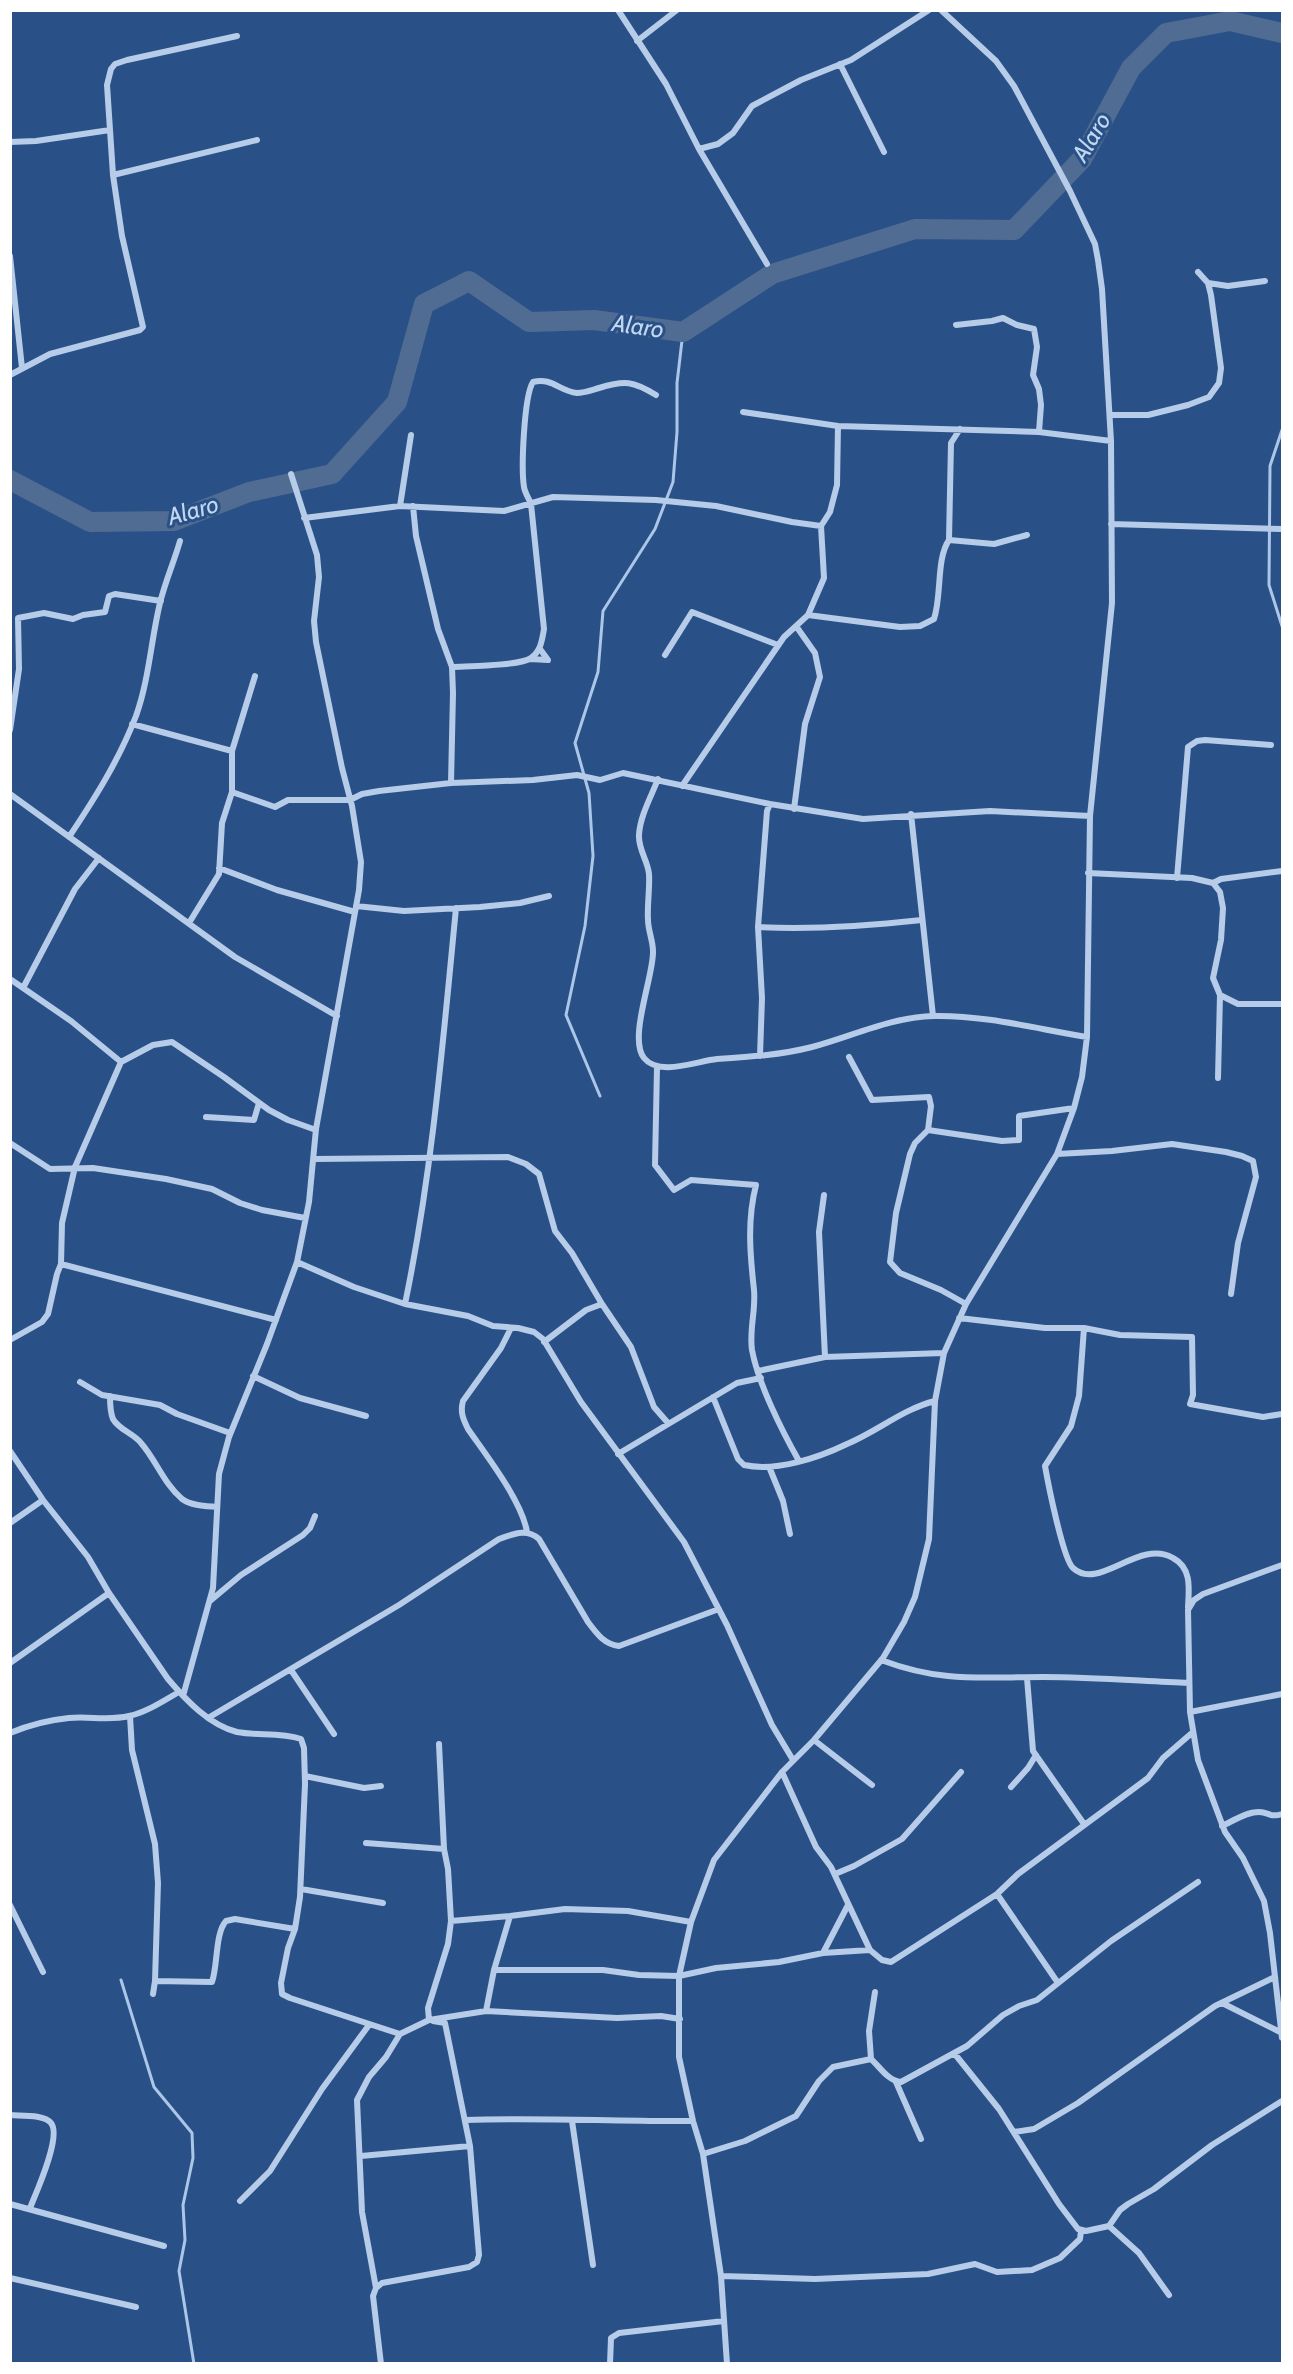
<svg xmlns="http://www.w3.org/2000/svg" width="1293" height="2374" font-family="Cabin,sans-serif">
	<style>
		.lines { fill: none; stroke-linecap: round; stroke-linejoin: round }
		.stream { stroke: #abc6e8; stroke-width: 3 }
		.river { stroke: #516c92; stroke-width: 20 }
		.minor { stroke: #b6cce8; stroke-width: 6 }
		.labels { text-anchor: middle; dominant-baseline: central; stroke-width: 6; stroke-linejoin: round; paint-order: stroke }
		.water-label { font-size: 24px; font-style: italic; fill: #c1d6ef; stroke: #2a5187 }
	</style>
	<rect width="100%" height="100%" fill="#2a5187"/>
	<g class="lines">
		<!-- stream -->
		<path class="stream" d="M1282 430 1270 466 1269 585 1282 626
			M600 1096 566 1015 585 926 593 856 589 793 575 743 598 672 603 611 655 529 673 482 677 432V383L683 332
			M121 1980 154 2087 192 2133 193 2158 183 2205 185 2240 179 2271 194 2364"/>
		<!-- river -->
		<path class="river" d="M10 480 90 522 174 521 249 492 332 474 397 402 424 304 469 281 529 322 594 320 683 332 772 274 915 229 1014 230 1082 159 1131 68 1166 33 1230 21 1282 33"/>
		<!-- minor -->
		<path class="minor" d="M618 10 666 84 699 149 767 264
			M637 41 677 10
			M840 64 884 152
			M10 142 36 141 110 130
			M699 149 718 144 733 133 752 106 801 80 851 60 929 10
			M113 175 257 140
			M10 256 22 368
			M1208 283 1228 286 1265 281
			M956 325 992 321 1003 318 1017 325 1034 329 1037 347 1033 375 1039 389 1041 405 1039 432
			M10 375 50 354 140 330 143 327 122 236 113 175 107 85 111 69 115 64 127 60 237 36
			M743 412 838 426
			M1110 415H1148L1188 405 1209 397 1219 383 1221 368 1211 295 1208 283 1198 272
			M400 506 411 435
			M413 506 416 536 438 629 452 667 453 693 451 783
			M304 518 400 506 504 511 553 497 656 500 716 506 792 522 821 526
			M1111 524 1282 529
			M949 540 994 544 1027 535
			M808 615 900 627 920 626 934 619C942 595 936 559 949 540L951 443 960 429
			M665 655 692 612 778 645
			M530 659 548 660 540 649
			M452 667C468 666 520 666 531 658 541 651 542 640 544 629L531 504C529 499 525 493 524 487 521 468 524 396 533 382 552 377 559 391 577 393 584 393 592 390 599 388 625 380 633 381 656 395
			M132 724 232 751V792L222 823 219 874 189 923
			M10 730 19 669 18 618 44 613 73 619 83 615 105 612 109 596 115 594 161 601
			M232 751 255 676
			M658 779C651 797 640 816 639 835 638 849 648 861 649 874 650 889 647 904 648 920 648 930 653 941 653 951 654 975 628 1038 644 1058 659 1077 697 1061 717 1059 749 1057 781 1055 812 1047 853 1036 891 1017 934 1016 985 1015 1037 1029 1087 1037
			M682 786 784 637 808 615 824 578 821 526 830 512 837 485 838 426 1039 432 1111 441
			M232 792 275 807 288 800H350L362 794 379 791 451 783 533 780 577 775 600 780 623 773 770 804 863 819 990 811 1090 816
			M10 794 235 957 337 1016
			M794 809 805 724 820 677 815 653 796 626
			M911 814 933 1016
			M69 837C95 798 119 760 136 716 149 680 151 640 160 603 165 582 174 562 180 541
			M219 868 277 890 355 912
			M1088 873 1192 878 1213 883 1220 892 1223 908 1221 940 1213 978 1220 995 1238 1004H1282
			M1177 878 1188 747 1197 741 1205 740 1271 745
			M1213 883 1221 879 1282 871
			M356 906 404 911 480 907 520 903 549 896
			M758 927C813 930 867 926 922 920
			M10 979 71 1021 121 1062
			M23 988 75 889 99 858
			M760 1056 762 998 758 927 767 811 770 804
			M849 1057 872 1100 929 1097 931 1106 928 1130
			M657 1067 655 1165 674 1190 691 1180 756 1185C747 1220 750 1254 754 1290 756 1310 749 1330 752 1350 758 1383 782 1431 799 1461
			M1218 1078 1220 995
			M206 1117 254 1120 259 1103
			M10 1143 50 1169 93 1168 166 1179 212 1189 240 1203 262 1210 305 1218
			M1057 1154 1112 1151 1172 1144 1226 1152 1242 1156 1253 1161 1256 1177 1238 1243 1231 1294
			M315 1159 508 1157 526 1164 539 1174 555 1231 572 1253 602 1304
			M824 1195 819 1232 825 1357
			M297 1262 354 1287 405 1304 468 1316 493 1326 518 1328 534 1332 543 1339 581 1402 684 1542 727 1625 772 1725 793 1760
			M61 1264 276 1320
			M405 1304C432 1174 443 1041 456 908
			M966 1304 941 1290 900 1273 890 1262 896 1213 910 1154 915 1143 928 1130 1002 1141 1019 1140V1116L1074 1108
			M959 1318 1045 1328H1084L1120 1335 1192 1337 1193 1395 1190 1404 1263 1417 1282 1414
			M511 1328 501 1348 463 1401C460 1412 463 1419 468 1429 486 1455 522 1501 527 1532
			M1084 1328 1079 1396 1071 1426 1045 1466C1048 1483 1063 1559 1073 1568 1099 1592 1139 1538 1173 1558 1192 1568 1189 1589 1188 1607
			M10 1340 42 1322 48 1314 57 1274 61 1264 62 1223 75 1167 121 1062 153 1045 172 1042 224 1077 269 1110 288 1120 316 1130
			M544 1342 586 1310 602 1304 631 1347 654 1407 668 1423
			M758 1371 825 1357 944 1353
			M253 1376 300 1398 366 1416
			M80 1382 102 1395 160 1405 177 1414 230 1433
			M110 1396C110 1403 110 1412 113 1419 119 1430 133 1433 141 1443 156 1460 164 1484 182 1499 192 1506 206 1506 217 1507
			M713 1397 738 1459 744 1465C776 1472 818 1458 847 1444 878 1431 903 1409 935 1401
			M10 1451 43 1500 88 1557 109 1593 168 1679C186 1700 209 1725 237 1732 258 1736 280 1732 301 1739L304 1748 305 1784 300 1897 295 1929 288 1948 281 1983 282 1994 290 1998 400 2034 429 2020 486 2011 494 1970 510 1916
			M618 1454 737 1383 761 1378
			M770 1469 783 1501 790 1534
			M10 1523 43 1500
			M1282 1565 1203 1594 1194 1600 1188 1610 1190 1712 1198 1760 1225 1832 1243 1858 1264 1901 1270 1933 1282 2038
			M210 1601 241 1575 303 1535 310 1528 315 1516
			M881 1660C942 1683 981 1677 1043 1677 1092 1677 1140 1681 1189 1683
			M10 1663 109 1593
			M291 1670 334 1734
			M1027 1678 1033 1751 1084 1824
			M183 1696 213 1588 219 1474 229 1437 267 1344 297 1262 309 1202 316 1129 359 890 361 862 352 806 342 768 316 642 314 621 319 577 317 555 291 474
			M1190 1712 1282 1694
			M130 1716 132 1750 155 1844 158 1883 155 1981 153 1994
			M208 1718 399 1605 499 1539C514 1534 526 1528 539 1539L588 1622C597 1634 604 1644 619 1646L719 1609
			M10 1733C29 1725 49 1720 69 1718 89 1716 109 1721 129 1716 147 1712 163 1701 179 1692
			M814 1740 872 1785
			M439 1744 444 1849
			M782 1772 816 1847 831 1867 870 1950 882 1960 891 1962 997 1894 1018 1874 1148 1778 1163 1758 1193 1732
			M305 1776 364 1788 381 1786
			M1011 1787 1028 1768 1036 1755
			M1222 1826C1233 1821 1246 1812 1259 1812 1269 1812 1270 1818 1282 1814
			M366 1843 444 1849 448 1869 451 1921
			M835 1874 854 1866 902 1839 961 1772
			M301 1889 383 1903
			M997 1894 1058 1983
			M10 1905 43 1972
			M823 1953 870 1950
			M494 1970H603L639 1975 679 1976 716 1968 779 1962 823 1953 848 1905
			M155 1981 212 1982C218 1965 215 1933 226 1921L235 1919 295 1929
			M875 1992 869 2031 871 2059C880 2067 888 2081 901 2082L967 2046 1003 2015 1019 2006 1037 2000 1111 1941 1198 1882
			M1222 2003 1282 2033
			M486 2011 617 2018 661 2016 680 2019
			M429 2020 428 2008 448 1944 451 1921 510 1916 565 1909 628 1911 691 1922
			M954 2053 999 2109 1059 2204 1078 2229 1086 2231 1109 2226 1139 2253 1169 2295
			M896 2082 921 2139
			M10 2115C21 2116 44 2114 51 2123 62 2136 36 2193 30 2208
			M466 2120C542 2117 617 2122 693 2121
			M572 2121 593 2265
			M1014 2132 1034 2129 1078 2103 1215 2006 1275 1977
			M703 2154 745 2141 796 2116 819 2081 833 2067 871 2059
			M361 2156 470 2146
			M240 2201 270 2171 322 2089 369 2025
			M10 2204 164 2246
			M1109 2226 1120 2210 1128 2204 1154 2189 1212 2145 1282 2101
			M721 2276 815 2279 928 2274 975 2264 997 2272 1032 2270 1060 2258 1080 2239 1081 2231
			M10 2278 136 2307
			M376 2288 362 2212 357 2100 369 2077 386 2057 400 2034
			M381 2364 373 2296 376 2288 382 2283 469 2267 477 2262 479 2255 470 2146 445 2023 433 2021
			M610 2364 611 2338 619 2333 724 2321
			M727 2364 721 2276 703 2154 693 2121 679 2057V1976L691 1922 714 1860 782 1772 814 1740 883 1658 904 1622 915 1597 929 1539 935 1401 944 1353 966 1304 1057 1154 1074 1108 1082 1077 1087 1037 1090 816 1112 603 1111 441 1102 289 1098 260 1095 244 1070 191 1014 86 996 61 941 10"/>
	</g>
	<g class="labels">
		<!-- water labels -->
		<g class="water-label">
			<text transform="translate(1091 137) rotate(-59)">Alaro</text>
			<text transform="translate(638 326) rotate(8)">Alaro</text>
			<text transform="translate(193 510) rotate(-16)">Alaro</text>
		</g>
	</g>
	<!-- border -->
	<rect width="1293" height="2374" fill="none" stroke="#ffffff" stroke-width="24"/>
</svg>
